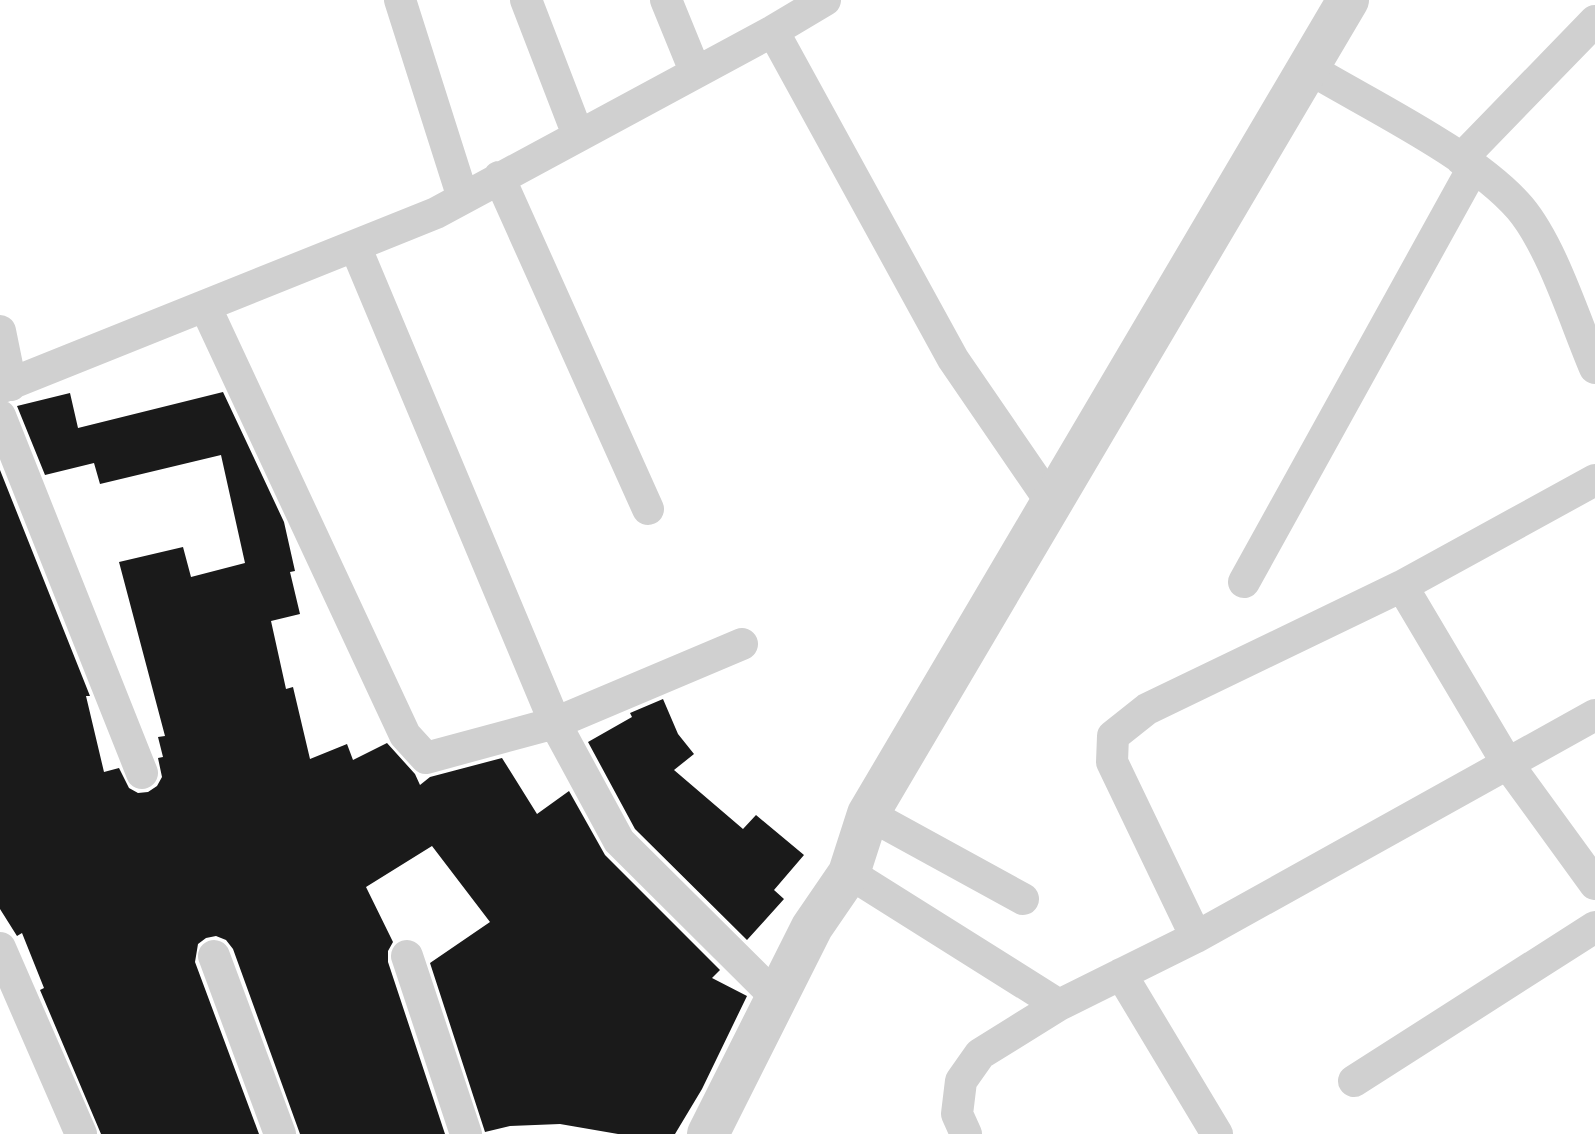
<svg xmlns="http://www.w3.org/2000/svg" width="1595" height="1134" font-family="Mulish,sans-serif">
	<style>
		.building { fill: #1a1a1a }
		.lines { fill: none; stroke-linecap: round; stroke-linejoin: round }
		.minor { stroke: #d0d0d0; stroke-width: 32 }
		.tertiary { stroke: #d0d0d0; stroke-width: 42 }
	</style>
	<rect width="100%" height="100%" fill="#fff"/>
	<!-- building -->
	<path class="building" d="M223 392 284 522 295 571 290 572 300 614 271 621 286 689 293 687 310 759 347 744 353 760 387 743 415 774 420 785 430 777 502 758 537 814 569 791 605 855 720 970 712 978 747 996 702 1089 675 1134H618L560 1124 510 1126 485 1132 430 963 490 922 432 846 366 887 393 942 388 951V962L445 1134H300L233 949 226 940 216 936 206 938 198 944 195 962 259 1134H101L40 990 44 988 22 933 17 936 0 909V470L90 696H86L104 772 119 768 129 788 138 793 148 792 157 786 162 777 158 758 163 757 158 737 165 736 119 562 183 547 191 577 245 563 221 455 100 484 94 463 45 475 17 406 70 393 78 428Z
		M663 699 678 734 694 754 674 770 743 829 756 815 804 855 774 890 784 899 747 940 635 829 588 742 632 717 630 713Z"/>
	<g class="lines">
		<!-- minor -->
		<path class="minor" d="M400 0 463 198
			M526 0 578 135
			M666 0 695 71
			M773 31 953 359 1051 502
			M1310 69C1372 106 1474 155 1520 208 1552 246 1575 321 1595 368
			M1461 159 1595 21
			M499 177 648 509
			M355 246 555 723 619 841 777 998
			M205 306 405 735 426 758 555 723 742 644
			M0 331 11 385
			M0 388 436 213 773 31 825 0
			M0 416 142 773
			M1244 582 1473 168
			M1402 586 1507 763 1595 884
			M868 814 1023 899
			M849 873 1059 1005
			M1196 937 1112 762 1113 736 1147 709 1402 586 1595 480
			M0 948 81 1134
			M214 956 280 1134
			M407 956 466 1134
			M1121 974 1217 1134
			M1354 1081 1595 927
			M966 1134 957 1114 961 1081 980 1054 1059 1005 1196 937 1595 715"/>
		<!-- tertiary -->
		<path class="tertiary" d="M708 1134 812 927 849 873 868 814 1348 0"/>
	</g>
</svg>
